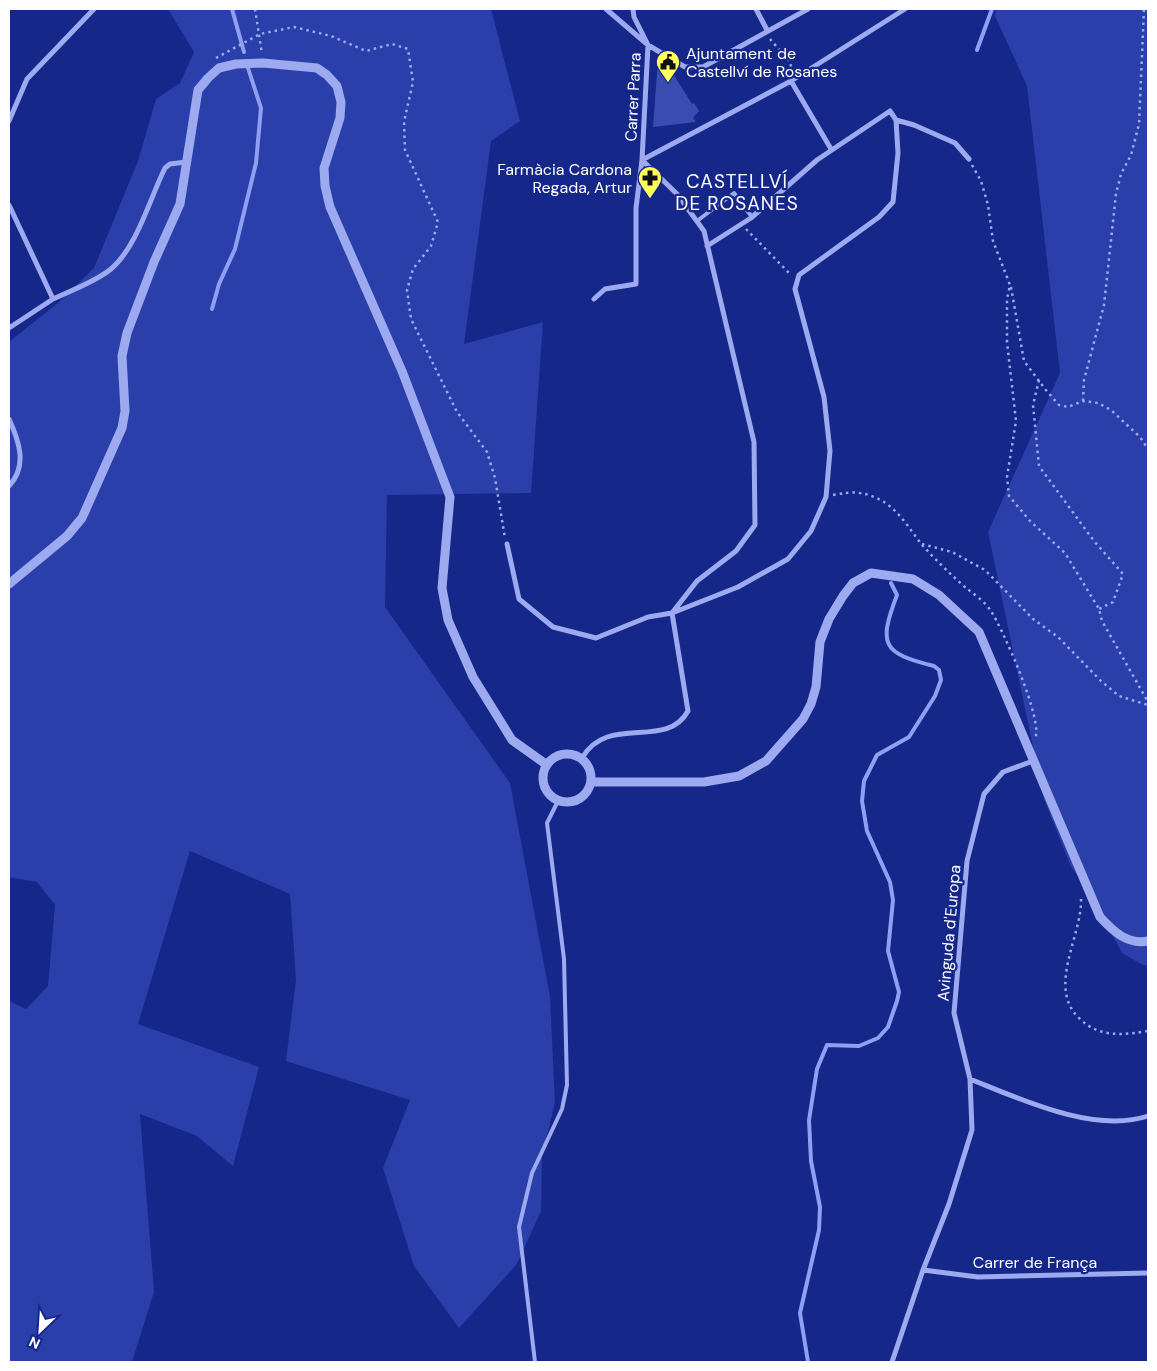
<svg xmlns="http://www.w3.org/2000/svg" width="1157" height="1371" font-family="'DM Sans',sans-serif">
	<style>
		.green { fill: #2a3faa }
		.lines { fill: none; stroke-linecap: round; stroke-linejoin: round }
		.stream { stroke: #8fa0f2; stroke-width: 4 }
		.building { fill: #394cb1 }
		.path { stroke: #9daaef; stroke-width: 2.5; stroke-dasharray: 2.5 4; stroke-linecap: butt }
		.service { stroke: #9daaef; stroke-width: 4 }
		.minor { stroke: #9daaef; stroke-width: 5 }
		.tertiary { stroke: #9daaef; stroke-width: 9 }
		.labels { text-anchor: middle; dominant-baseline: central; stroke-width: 4.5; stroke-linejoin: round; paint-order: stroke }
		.poi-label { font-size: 16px; fill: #fff; stroke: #152789; text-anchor: start }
		.street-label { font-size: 16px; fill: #fff; stroke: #152789 }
		.quarter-label { font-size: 19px; letter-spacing: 1px; fill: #fff; stroke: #152789 }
	</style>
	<rect width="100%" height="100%" fill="#152789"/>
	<!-- green -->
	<path class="green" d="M168 9H491L520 121 491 141 464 344 543 322 531 493 387 495 385 607 510 783 550 997 555 1103 542 1156 541 1211 517 1264 459 1328 414 1266 383 1168 410 1100 286 1061 296 980 290 894 190 851 138 1024 259 1067 233 1166 197 1136 140 1114 154 1292 132 1362H9V1001L26 1009 48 986 55 905 37 882 9 877V342L59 302 94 268 138 161 156 99 180 83 194 52Z
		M996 9H1148V966L1143 965 1122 953 1087 887 1071 867 1044 799 988 532 1060 373 1027 86 995 16Z"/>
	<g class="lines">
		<!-- stream -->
		<path class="stream" d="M232 9 244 52
			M977 50 992 9
			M212 309 219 284 235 249 256 163 261 108 248 68
			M808 1362 800 1313 819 1230 820 1207 811 1161 809 1120 817 1069 827 1045 859 1046 878 1038 888 1027 897 1001 899 992 888 951 893 900 890 882 867 831 862 801 864 781 877 755 909 737 935 696 941 680 939 670 934 666C882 653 878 645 897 595L891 583"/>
	</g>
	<!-- building -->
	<path class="building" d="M658 60 667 64 692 104 694 103 699 111 693 118 696 122 653 127Z"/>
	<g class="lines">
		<!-- path -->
		<path class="path" d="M255 9 262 54
			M770 39 789 61 793 71
			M216 58 260 34 294 27 331 36 366 51 392 44 408 49 413 82 404 122 405 150 438 222 431 246 413 269 407 290 411 319 457 412 487 452 495 478 505 538
			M972 165 981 181 988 205 993 241 1010 285 1007 299V342L1016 421 1007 477 1009 496 1030 521 1065 553 1099 609 1102 621 1148 702
			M746 229 791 275
			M1011 287 1024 361 1045 389 1059 405 1068 407 1083 401 1098 403 1111 410 1140 437 1148 449
			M1039 380 1033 405 1039 466 1094 541 1123 574 1113 602 1099 609
			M1083 401 1084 380 1104 305 1116 194 1121 174 1131 155 1139 124 1144 9
			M833 495C853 491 865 491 884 502 900 512 911 531 922 545 936 560 950 574 966 588 974 594 985 602 991 611 1003 630 1044 721 1035 739
			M922 544 952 552 985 570 1033 619 1058 637 1101 681 1119 696 1148 705
			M1081 899C1082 937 1046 988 1080 1019 1100 1038 1123 1035 1148 1031"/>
		<!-- service -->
		<path class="service" d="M697 221 734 193 752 217
			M535 1362 519 1227 532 1173 562 1109 567 1085 564 959 547 823 558 801"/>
		<!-- minor -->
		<path class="minor" d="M606 9 648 45 685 67H703L808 9
			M756 9 767 30
			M791 81 831 149
			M896 120 914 125 955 143 969 159
			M9 121 27 79 94 9
			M642 160 791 81 905 9
			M9 205 53 299C72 290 95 282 111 269 137 247 150 198 165 168L170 164 186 162
			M594 299 605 289 636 284V208L642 160 648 45 634 17 633 9
			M9 328 53 299
			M9 419C19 441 28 466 9 486
			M507 544 519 599 553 627 596 638 648 617 672 613 738 587 788 559 811 531 826 497 830 451 824 397 795 289 799 275 879 217 893 202 898 153 896 120 890 111 817 160 751 218 707 246
			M582 758C608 713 666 751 688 711L672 613 697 581 736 551 755 525 754 442 704 231 677 194 642 160
			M970 1079C1020 1099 1094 1134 1148 1116
			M923 1270 978 1277 1148 1273
			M892 1362 923 1270 949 1204 972 1130 970 1079 954 1013 967 861 984 794 1003 772 1033 761"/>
		<!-- tertiary -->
		<path class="tertiary" d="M9 584 67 536 82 518 122 428 125 411 122 356 127 333 154 262 180 204 198 90 208 78 219 68 236 64 263 63 317 68 327 75 337 86 341 102 340 118 324 168 325 186 330 207 402 371 450 497 442 588 448 620 473 677 512 740 547 765
			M543 778a24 24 0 1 1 48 0a24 24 0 1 1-48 0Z
			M592 782H704L739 776 766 761 803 719 811 704 816 687 820 642 829 619 843 596 853 583 871 573 913 579 939 595 979 632 1100 917C1113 931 1127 945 1148 941"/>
	</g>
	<!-- icons -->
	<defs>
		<g id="civic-pin" transform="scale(1.25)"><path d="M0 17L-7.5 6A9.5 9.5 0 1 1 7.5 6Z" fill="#ffff5b" stroke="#152789"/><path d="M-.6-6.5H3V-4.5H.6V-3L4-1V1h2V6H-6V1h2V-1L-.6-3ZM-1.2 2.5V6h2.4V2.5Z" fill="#111"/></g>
		<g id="pharmacy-pin" transform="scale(1.25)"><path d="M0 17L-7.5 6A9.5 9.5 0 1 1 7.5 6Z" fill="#ffff5b" stroke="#152789"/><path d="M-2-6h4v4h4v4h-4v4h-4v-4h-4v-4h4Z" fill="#111"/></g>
	</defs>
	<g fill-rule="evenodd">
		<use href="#civic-pin" x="668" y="62"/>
		<use href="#pharmacy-pin" x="650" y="178"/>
	</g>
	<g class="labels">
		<!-- poi labels -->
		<g class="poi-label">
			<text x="686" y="53">Ajuntament de<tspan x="686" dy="18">Castellví de Rosanes</tspan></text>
			<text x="632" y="169" text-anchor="end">Farmàcia Cardona<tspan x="632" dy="18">Regada, Artur</tspan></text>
		</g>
		<!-- street labels -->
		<g class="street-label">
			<text transform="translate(633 97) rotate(-87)">Carrer Parra</text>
			<text transform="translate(949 933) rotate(-85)">Avinguda d'Europa</text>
			<text x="1035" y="1262">Carrer de França</text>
		</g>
		<!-- quarter labels -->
		<g class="quarter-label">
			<text x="737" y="181">CASTELLVÍ<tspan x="737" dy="22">DE ROSANES</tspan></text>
		</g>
	</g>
	<!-- border -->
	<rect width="1157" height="1371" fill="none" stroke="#ffffff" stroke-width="20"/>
	<!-- north arrow -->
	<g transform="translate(40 1331) rotate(205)" stroke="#152789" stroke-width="4" paint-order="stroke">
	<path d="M0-4L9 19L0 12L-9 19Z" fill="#ffffff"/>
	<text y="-8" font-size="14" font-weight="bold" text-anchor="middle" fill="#ffffff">N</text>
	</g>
</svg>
